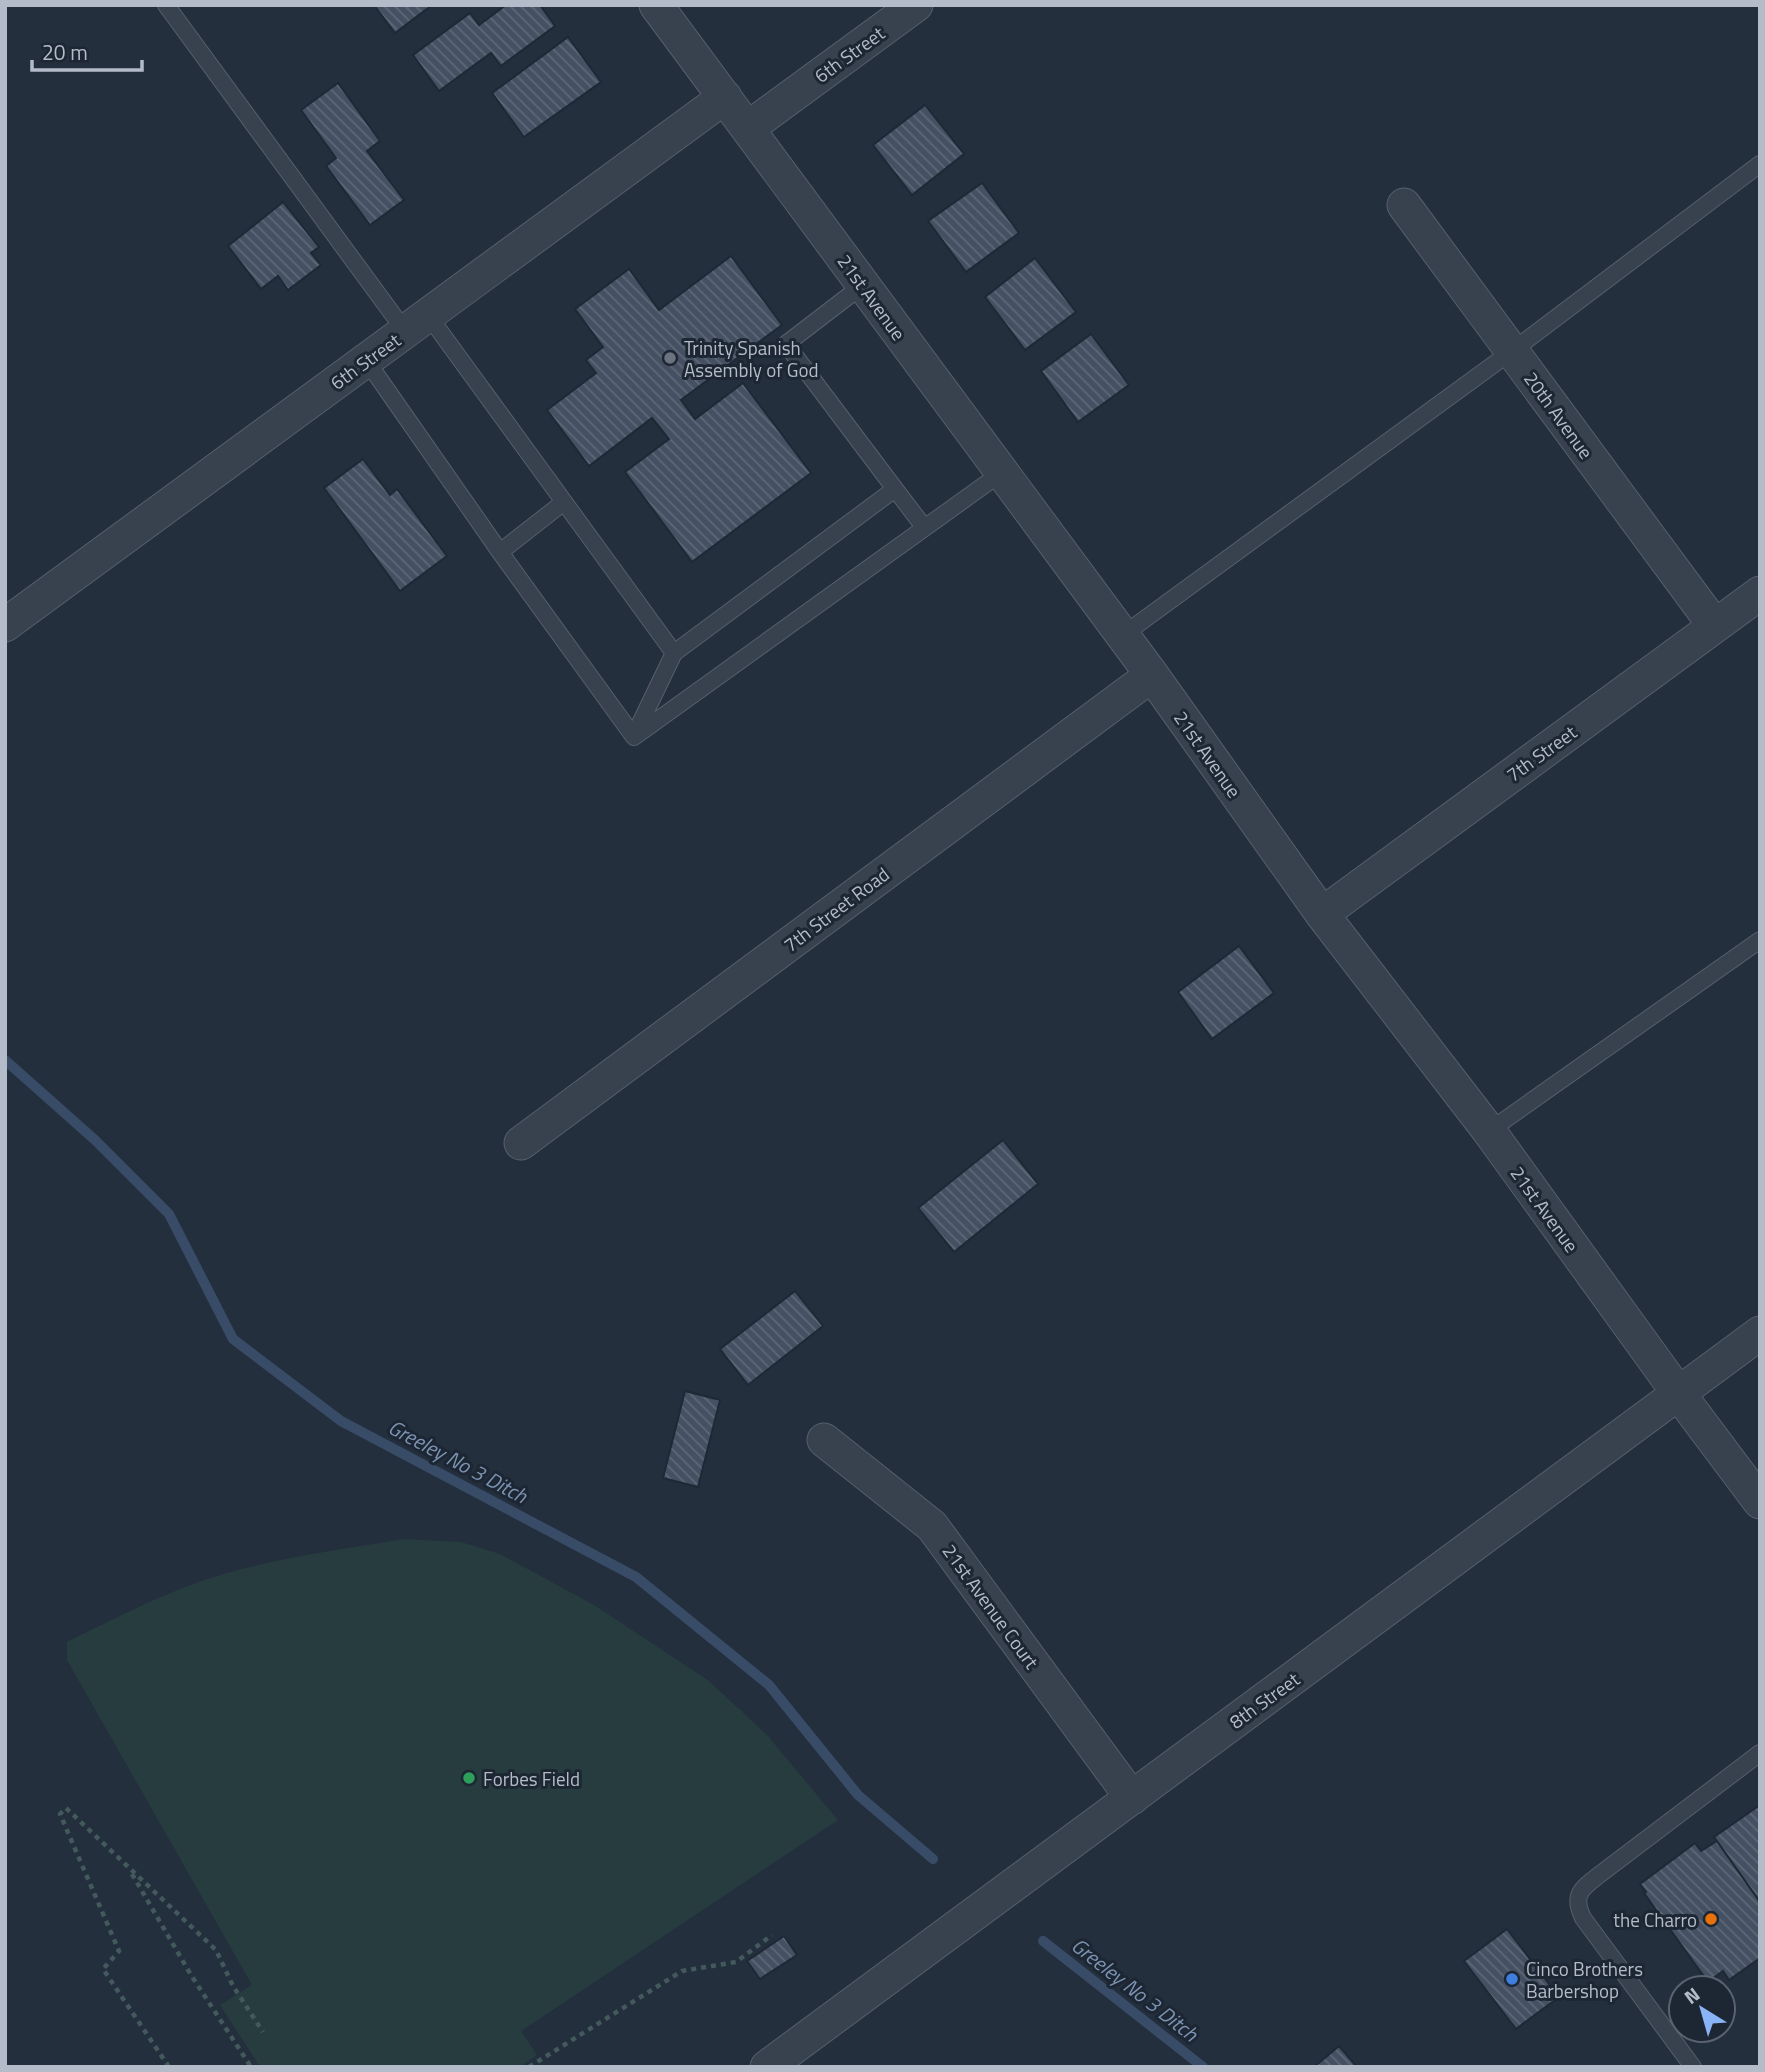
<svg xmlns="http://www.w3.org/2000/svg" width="1765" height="2072" font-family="'Titillium Web',sans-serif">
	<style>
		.pitch { fill: #263c3f }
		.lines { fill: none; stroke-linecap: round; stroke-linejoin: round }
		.stream { stroke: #394c67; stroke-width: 10 }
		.building { fill: url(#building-back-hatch); stroke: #1f2835; stroke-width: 2 }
		.service-casing { stroke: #565f6c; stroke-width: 18 }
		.minor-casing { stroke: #565f6c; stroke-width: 35 }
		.path { stroke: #44595c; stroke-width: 4.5; stroke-dasharray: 5 5; stroke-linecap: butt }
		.service { stroke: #38414e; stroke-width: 16 }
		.minor { stroke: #38414e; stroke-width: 33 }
		.worship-dot { fill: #6b7280; stroke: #1d2633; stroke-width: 2.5 }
		.leisure-dot { fill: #2e9e5b; stroke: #1d2633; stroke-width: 2.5 }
		.food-dot { fill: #e8710a; stroke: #1d2633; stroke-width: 2.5 }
		.shop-dot { fill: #3f7fe0; stroke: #1d2633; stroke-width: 2.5 }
		.labels { text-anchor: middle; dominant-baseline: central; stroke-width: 6; stroke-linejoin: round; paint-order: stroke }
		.street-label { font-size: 19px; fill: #b4bcc9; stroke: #1d2633 }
		.poi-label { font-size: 19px; fill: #b4bcc9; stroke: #1d2633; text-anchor: start }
		.water-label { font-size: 21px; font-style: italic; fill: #7c92b1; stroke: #1d2633 }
	</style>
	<defs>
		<pattern id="building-back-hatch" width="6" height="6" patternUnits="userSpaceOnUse" patternTransform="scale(1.75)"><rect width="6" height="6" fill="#455162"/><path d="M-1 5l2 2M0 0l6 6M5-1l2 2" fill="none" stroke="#5d6877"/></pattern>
	</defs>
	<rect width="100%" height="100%" fill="#242f3e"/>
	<!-- pitch -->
	<path class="pitch" d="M403 1539 461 1542 500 1554 594 1605 709 1681 768 1736 838 1820 521 2031 537 2055 519 2067H260L220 2005 252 1985 67 1660V1642C110 1621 153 1598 199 1582 264 1559 335 1551 403 1539Z"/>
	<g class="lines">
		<!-- stream -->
		<path class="stream" d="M5 1060 95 1140 169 1214 233 1339 341 1421 636 1577 769 1685 858 1795 933 1859
			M1043 1941 1203 2067"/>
	</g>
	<!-- building -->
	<path class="building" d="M374 5H432L395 33Z
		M506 5H540L555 26 501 66 491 53 439 91 413 55 470 13 479 25Z
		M568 37 601 82 524 137 492 93Z
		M338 83 380 141 367 151 404 200 370 225 326 166 336 158 301 110Z
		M925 105 964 154 912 195 873 145Z
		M982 183 1019 233 966 272 928 221Z
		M283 202 319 247 311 253 321 265 288 290 278 276 261 289 228 246Z
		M731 256 782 325 681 400 695 419 743 383 811 473 692 562 625 472 669 439 652 418 589 466 547 410 596 373 586 360 603 347 575 309 629 269 659 310Z
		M1035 258 1076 312 1025 350 985 297Z
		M1091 334 1129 385 1078 422 1041 371Z
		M363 459 390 495 397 489 447 556 400 591 324 488Z
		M1239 946 1274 993 1212 1039 1178 992Z
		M1003 1140 1038 1184 954 1252 918 1208Z
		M795 1291 823 1326 748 1385 720 1349Z
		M685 1391 720 1400 698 1487 663 1478Z
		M1760 1805V1902L1714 1837Z
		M1717 1841 1760 1902V1958L1729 1980 1723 1971 1708 1982 1644 1893 1646 1892 1640 1884 1695 1843 1701 1851Z
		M1507 1929 1559 1997 1516 2029 1464 1961Z
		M784 1936 797 1955 760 1979 747 1961Z
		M1339 2046 1357 2067H1314Z"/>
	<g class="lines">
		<!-- service casing -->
		<g class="service-casing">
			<path id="service" d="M166 5 405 331
				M863 285 786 344 895 489
				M428 315 674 653 895 489 924 527
				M366 360 500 552 634 737 1001 473
				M500 552 564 502
				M1123 635 1512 351 1760 164
				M634 736 674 653
				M1489 1131 1760 940
				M1693 2067 1583 1918C1572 1895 1581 1889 1599 1875L1760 1753"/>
		</g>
		<!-- minor casing -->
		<g class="minor-casing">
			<path id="minor" d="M656 5 1152 675 1322 914 1489 1131 1679 1394 1760 1502
				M748 128 916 5
				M1404 205 1715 626
				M5 625 725 97
				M1322 914 1760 593
				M521 1143 1152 675
				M824 1440 932 1526 1132 1798
				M767 2067 1760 1333"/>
		</g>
		<!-- path -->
		<path class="path" d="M132 1874 191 1975 251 2067
			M169 2067 103 1969 119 1951 60 1814 66 1808 216 1950 233 1986 263 2032
			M529 2067 682 1971 736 1962 772 1935"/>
		<!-- service -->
		<use href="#service" class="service"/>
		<!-- minor -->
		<use href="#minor" class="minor"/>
	</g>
	<!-- markers -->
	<circle class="worship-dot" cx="670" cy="358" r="7"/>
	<circle class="leisure-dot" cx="469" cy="1778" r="7"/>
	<circle class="food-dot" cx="1711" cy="1919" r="7"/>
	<circle class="shop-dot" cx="1512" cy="1979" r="7"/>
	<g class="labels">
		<!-- street labels -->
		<g class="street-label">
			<text transform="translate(849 54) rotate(-36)">6th Street</text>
			<text transform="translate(872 297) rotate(54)">21st Avenue</text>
			<text transform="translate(365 361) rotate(-36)">6th Street</text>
			<text transform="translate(1559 415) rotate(54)">20th Avenue</text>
			<text transform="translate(1541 753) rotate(-36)">7th Street</text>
			<text transform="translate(1208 754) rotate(55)">21st Avenue</text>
			<text transform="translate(836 909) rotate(-37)">7th Street Road</text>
			<text transform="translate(1545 1209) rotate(54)">21st Avenue</text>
			<text transform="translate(991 1606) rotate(54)">21st Avenue Court</text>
			<text transform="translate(1264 1700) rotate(-36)">8th Street</text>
		</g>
		<!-- poi labels -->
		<g class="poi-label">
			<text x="684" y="347">Trinity Spanish<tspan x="684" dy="22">Assembly of God</tspan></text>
			<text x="483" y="1778">Forbes Field</text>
			<text x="1697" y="1919" text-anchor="end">the Charro</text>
			<text x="1526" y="1968">Cinco Brothers<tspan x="1526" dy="22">Barbershop</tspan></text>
		</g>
		<!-- water labels -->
		<g class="water-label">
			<text transform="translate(458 1461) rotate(28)">Greeley No 3 Ditch</text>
			<text transform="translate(1135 1989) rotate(38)">Greeley No 3 Ditch</text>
		</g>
	</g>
	<!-- border -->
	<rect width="1765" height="2072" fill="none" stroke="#b4bcc9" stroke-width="14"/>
	<!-- north arrow -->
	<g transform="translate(1702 2009) rotate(323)"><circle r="33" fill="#1d2633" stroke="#59626f" stroke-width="2"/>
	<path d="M0-5L12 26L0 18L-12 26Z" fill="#8ab4f8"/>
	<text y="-10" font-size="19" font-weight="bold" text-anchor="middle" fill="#b4bcc9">N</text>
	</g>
	<!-- scale -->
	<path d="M32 60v10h110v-10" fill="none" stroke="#b4bcc9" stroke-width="3.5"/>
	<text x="42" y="60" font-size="21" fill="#b4bcc9" stroke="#1d2633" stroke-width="5" paint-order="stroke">20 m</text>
</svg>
